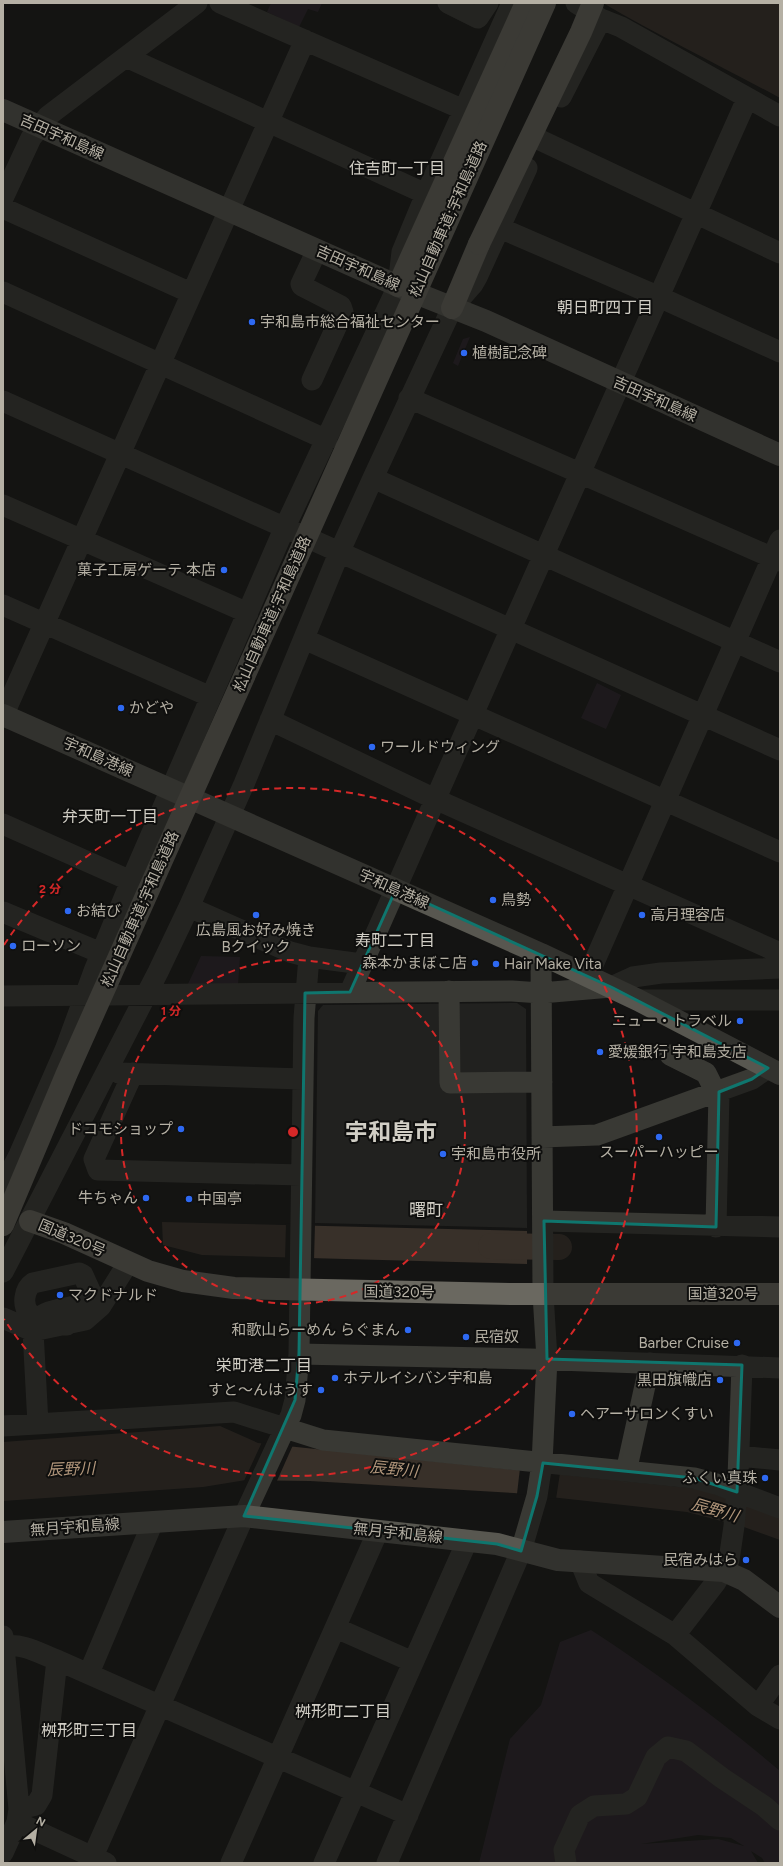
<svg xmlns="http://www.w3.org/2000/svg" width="783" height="1866" font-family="Figtree,'Noto Sans JP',sans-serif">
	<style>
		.built { fill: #21211f }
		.green { fill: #292128; fill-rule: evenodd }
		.water { fill: #383029 }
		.pier { fill: #141413 }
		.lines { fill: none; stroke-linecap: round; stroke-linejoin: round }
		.river { stroke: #383029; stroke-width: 26 }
		.minor { stroke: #393934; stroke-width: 21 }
		.major { stroke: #585750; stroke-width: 22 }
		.highway { stroke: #6a6860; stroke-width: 22 }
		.highway-bridge { stroke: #6a6860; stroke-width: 22 }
		.marked { fill: none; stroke: #0f766e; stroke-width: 3; stroke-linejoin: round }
		.ring { fill: none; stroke: #d62828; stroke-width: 2; stroke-dasharray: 7 5 }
		.poi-dot { fill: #2e69f2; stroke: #0f0f0e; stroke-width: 1.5 }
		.labels { text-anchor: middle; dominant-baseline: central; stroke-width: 4; stroke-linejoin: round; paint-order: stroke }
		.street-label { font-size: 15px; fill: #b5b0a4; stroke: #0f0f0e }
		.poi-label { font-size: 15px; fill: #b5b0a4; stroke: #0f0f0e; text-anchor: start }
		.neighbourhood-label { font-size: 16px; fill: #d1cec5; stroke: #0f0f0e }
		.water-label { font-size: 16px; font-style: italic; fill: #b1967b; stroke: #0f0f0e }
		.quarter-label { font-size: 17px; fill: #d1cec5; stroke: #0f0f0e }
		.town-label { font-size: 23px; font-weight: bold; fill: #d1cec5; stroke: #0f0f0e }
		.centre { fill: #d62828; stroke: #0f0f0e; stroke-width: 2 }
		.ring-label { font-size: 12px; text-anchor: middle; font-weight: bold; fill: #d62828; stroke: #0f0f0e; stroke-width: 4; stroke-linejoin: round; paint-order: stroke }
	</style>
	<rect width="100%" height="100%" fill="#141413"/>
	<!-- built -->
	<path class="built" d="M517 1003 526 1009 527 1228 315 1223 318 1011 323 1005Z"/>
	<!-- green -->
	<path class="green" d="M271 3H322L318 12 308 9 299 27 267 12Z
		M470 337 458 366 453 363 463 339Z
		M597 683 621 695 606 729 581 718Z
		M201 956 240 957 238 985 188 984Z
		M591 1630C657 1673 720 1720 780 1771V1863H765L762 1858 751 1851 758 1863H479L510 1739 541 1705 560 1642ZM698 1835 731 1838 744 1846 718 1839 641 1844Z"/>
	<!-- water -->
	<path class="water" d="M603 3H780V98C721 66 661 37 603 3Z
		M162 1222 527 1231V1264L202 1255 163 1245Z
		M220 1426 258 1443 700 1489 780 1517V1540L744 1527 687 1512 514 1493 310 1481 246 1480 203 1487 3 1501V1442Z"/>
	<!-- pier -->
	<path class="pier" d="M286 1223 315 1224 314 1260H285Z
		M262 1442 293 1445 276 1483H243Z
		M520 1468 560 1473 556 1499 517 1494Z"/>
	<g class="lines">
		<!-- river -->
		<path class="river" d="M491 1246 559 1247"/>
		<!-- minor -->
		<path class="minor" d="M220 3 464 110
			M448 3 478 18 488 3
			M576 3 601 19 621 27 780 116
			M126 57 426 194
			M561 97 601 19
			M540 140 780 253
			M3 198 31 138 48 116 197 3
			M3 208 191 293
			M500 228 657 296 780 352
			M3 292 327 440
			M312 380 343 312 341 306 302 286 301 284 317 250
			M409 398 780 561
			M3 401 780 750
			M373 478 780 662
			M3 505 248 613
			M3 605 211 697
			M304 639 780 852
			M3 716 305 40
			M270 720 435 799 780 953
			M3 824 131 881
			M189 907 290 952 309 957 362 964
			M3 912 101 953
			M588 976 780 540
			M449 991 450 1083 542 1082
			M350 992C481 694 615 396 747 99
			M3 996 512 991 541 993 611 987 633 977 661 973 780 968
			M638 1000H780
			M670 1055 706 1073 716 1093
			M119 1073 303 1079
			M133 1073 94 1159 98 1170 301 1175
			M542 1137 597 1135 752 1079 768 1068
			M3 1186 19 1155 65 1050 94 971 131 881 284 529 398 286 402 252 426 194 512 3
			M544 1221 780 1227
			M716 1227 719 1092
			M3 1272 158 972 189 907 244 784 339 553 373 478 452 308 473 284 477 277 527 168
			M3 1318 33 1331 85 1320 101 1306 128 1263
			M299 1354 530 1359 780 1368
			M38 1424 33 1331C34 1327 36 1322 38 1319 50 1305 80 1312 92 1295L83 1275 79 1273 33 1283C24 1289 22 1305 29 1313 32 1316 37 1318 41 1321L67 1325
			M3 1426 234 1412 323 1440 694 1478 716 1484 780 1508
			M739 1456 780 1460
			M626 1472 650 1363
			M580 1561 589 1583 675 1635 758 1706 780 1719
			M336 1628 413 1662
			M675 1635 716 1582 729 1560 734 1526 738 1477 742 1365
			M3 1636 19 1809 17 1822 3 1853
			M4 1646C23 1643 39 1653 57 1660L408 1815
			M89 1673 153 1522
			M758 1706 780 1675
			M19 1809 36 1805 42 1795 57 1660
			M17 1822 106 1863
			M90 1863 244 1516 291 1415 295 1400 299 1354 304 1018 309 957
			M231 1863 378 1531
			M324 1863 464 1548 463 1540
			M387 1863 521 1551 537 1496 542 1463 547 1359 543 1294 541 954
			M566 1863 564 1850 580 1815 594 1806 626 1804 637 1797 656 1757 668 1747 686 1751 722 1778 764 1806 780 1820"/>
		<!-- major -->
		<path class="major" d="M3 110 398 286 486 321 780 455
			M3 715 541 954 638 1000 780 1074
			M3 1532 244 1516 497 1544 558 1560 724 1571 744 1580 780 1607"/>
		<!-- highway -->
		<path class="highway" d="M398 286 526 3
			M452 308 479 244
			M30 1221 64 1233 148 1271 183 1281 234 1288 511 1294H780"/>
		<!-- highway-bridge -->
		<path class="highway-bridge" d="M479 244 581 32 593 3
			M3 1225 67 1073 545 3"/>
	</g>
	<!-- marked area -->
	<path d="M0 0H783V1866H0ZM396 889 611 987 768 1068 752 1079 719 1092 716 1227 544 1221 547 1359 742 1365 737 1492 694 1478 543 1463 537 1496 521 1551 497 1544 244 1516 295 1400 299 1354 305 993 350 992Z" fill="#141413" fill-opacity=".55" fill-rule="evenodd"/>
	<path class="marked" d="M396 889 611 987 768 1068 752 1079 719 1092 716 1227 544 1221 547 1359 742 1365 737 1492 694 1478 543 1463 537 1496 521 1551 497 1544 244 1516 295 1400 299 1354 305 993 350 992Z"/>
	<!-- distance rings -->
	<g class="ring">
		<circle cx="293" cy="1132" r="172"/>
		<path d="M4 945A344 344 0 1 1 4 1319"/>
	</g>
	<!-- markers -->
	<g class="poi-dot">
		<circle cx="252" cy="322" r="4"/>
		<circle cx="464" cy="353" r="4"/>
		<circle cx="224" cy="570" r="4"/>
		<circle cx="121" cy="708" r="4"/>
		<circle cx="372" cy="747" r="4"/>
		<circle cx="493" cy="900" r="4"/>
		<circle cx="68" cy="911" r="4"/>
		<circle cx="256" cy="915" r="4"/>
		<circle cx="642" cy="915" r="4"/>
		<circle cx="13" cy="946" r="4"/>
		<circle cx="475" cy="963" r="4"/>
		<circle cx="496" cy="964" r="4"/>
		<circle cx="740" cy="1021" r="4"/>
		<circle cx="600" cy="1052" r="4"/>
		<circle cx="181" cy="1129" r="4"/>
		<circle cx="659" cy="1137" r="4"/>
		<circle cx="443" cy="1154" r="4"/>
		<circle cx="146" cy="1198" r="4"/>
		<circle cx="189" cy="1199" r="4"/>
		<circle cx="60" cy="1295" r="4"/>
		<circle cx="408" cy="1330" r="4"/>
		<circle cx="466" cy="1337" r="4"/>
		<circle cx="737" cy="1343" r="4"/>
		<circle cx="335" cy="1378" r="4"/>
		<circle cx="720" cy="1380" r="4"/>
		<circle cx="321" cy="1390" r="4"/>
		<circle cx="572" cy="1414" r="4"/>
		<circle cx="765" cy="1478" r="4"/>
		<circle cx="746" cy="1560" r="4"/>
	</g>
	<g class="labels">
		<!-- street labels -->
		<g class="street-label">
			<text transform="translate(62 137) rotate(24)">吉田宇和島線</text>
			<text transform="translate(448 219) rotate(-66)">松山自動車道;宇和島道路</text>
			<text transform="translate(358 268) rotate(24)">吉田宇和島線</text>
			<text transform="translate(655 399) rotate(24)">吉田宇和島線</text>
			<text transform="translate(272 614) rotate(-66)">松山自動車道;宇和島道路</text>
			<text transform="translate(98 757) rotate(24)">宇和島港線</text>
			<text transform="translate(394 889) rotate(24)">宇和島港線</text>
			<text transform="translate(140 909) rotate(-66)">松山自動車道;宇和島道路</text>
			<text transform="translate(72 1238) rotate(23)">国道320号</text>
			<text transform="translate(399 1292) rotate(1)">国道320号</text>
			<text x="723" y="1294">国道320号</text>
			<text transform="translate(75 1527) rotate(-4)">無月宇和島線</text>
			<text transform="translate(398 1533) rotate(6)">無月宇和島線</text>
		</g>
		<!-- poi labels -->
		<g class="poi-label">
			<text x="260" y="322">宇和島市総合福祉センター</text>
			<text x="472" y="353">植樹記念碑</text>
			<text x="216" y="570" text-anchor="end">菓子工房ゲーテ 本店</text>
			<text x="129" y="708">かどや</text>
			<text x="380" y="747">ワールドウィング</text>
			<text x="501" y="900">鳥勢</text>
			<text x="76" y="911">お結び</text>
			<text x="650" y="915">高月理容店</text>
			<text x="256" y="930" text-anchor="middle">広島風お好み焼き<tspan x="256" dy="17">Bクイック</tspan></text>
			<text x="21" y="946">ローソン</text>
			<text x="467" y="963" text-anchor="end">森本かまぼこ店</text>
			<text x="504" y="964">Hair Make Vita</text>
			<text x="732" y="1021" text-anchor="end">ニュー・トラベル</text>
			<text x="608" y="1052">愛媛銀行 宇和島支店</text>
			<text x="173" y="1129" text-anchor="end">ドコモショップ</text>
			<text x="659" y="1152" text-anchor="middle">スーパーハッピー</text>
			<text x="451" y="1154">宇和島市役所</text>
			<text x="138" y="1198" text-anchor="end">牛ちゃん</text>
			<text x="197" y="1199">中国亭</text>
			<text x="68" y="1295">マクドナルド</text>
			<text x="400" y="1330" text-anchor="end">和歌山らーめん らぐまん</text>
			<text x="474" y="1337">民宿奴</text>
			<text x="729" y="1343" text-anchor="end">Barber Cruise</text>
			<text x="343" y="1378">ホテルイシバシ宇和島</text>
			<text x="712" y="1380" text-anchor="end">黒田旗幟店</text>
			<text x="313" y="1390" text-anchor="end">すと～んはうす</text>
			<text x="580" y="1414">ヘアーサロンくすい</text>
			<text x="757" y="1478" text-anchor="end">ふくい真珠</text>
			<text x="738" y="1560" text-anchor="end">民宿みはら</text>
		</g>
		<!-- neighbourhood labels -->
		<g class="neighbourhood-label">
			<text x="397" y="168">住吉町一丁目</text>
			<text x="605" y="307">朝日町四丁目</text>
			<text x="110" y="816">弁天町一丁目</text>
			<text x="395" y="940">寿町二丁目</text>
			<text x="264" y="1365">栄町港二丁目</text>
			<text x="343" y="1711">桝形町二丁目</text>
			<text x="89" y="1730">桝形町三丁目</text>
		</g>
		<!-- water labels -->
		<g class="water-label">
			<text transform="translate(71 1469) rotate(-2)">辰野川</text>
			<text transform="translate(394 1469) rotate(6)">辰野川</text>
			<text transform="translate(715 1510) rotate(16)">辰野川</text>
		</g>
		<!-- quarter labels -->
		<g class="quarter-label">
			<text x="426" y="1210">曙町</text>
		</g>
		<!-- town labels -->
		<g class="town-label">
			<text x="391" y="1132">宇和島市</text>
		</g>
	</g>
	<circle cx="293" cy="1132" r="6" class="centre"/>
	<g class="ring-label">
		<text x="50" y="893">2 分</text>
		<text x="171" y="1015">1 分</text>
	</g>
	<!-- border -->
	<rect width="783" height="1866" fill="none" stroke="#b5b0a4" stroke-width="8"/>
	<!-- north arrow -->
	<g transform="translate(36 1830) rotate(29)" stroke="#0f0f0e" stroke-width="3" paint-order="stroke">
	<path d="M0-3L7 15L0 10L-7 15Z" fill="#b5b0a4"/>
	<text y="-6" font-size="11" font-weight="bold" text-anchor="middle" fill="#b5b0a4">N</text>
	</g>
</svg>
